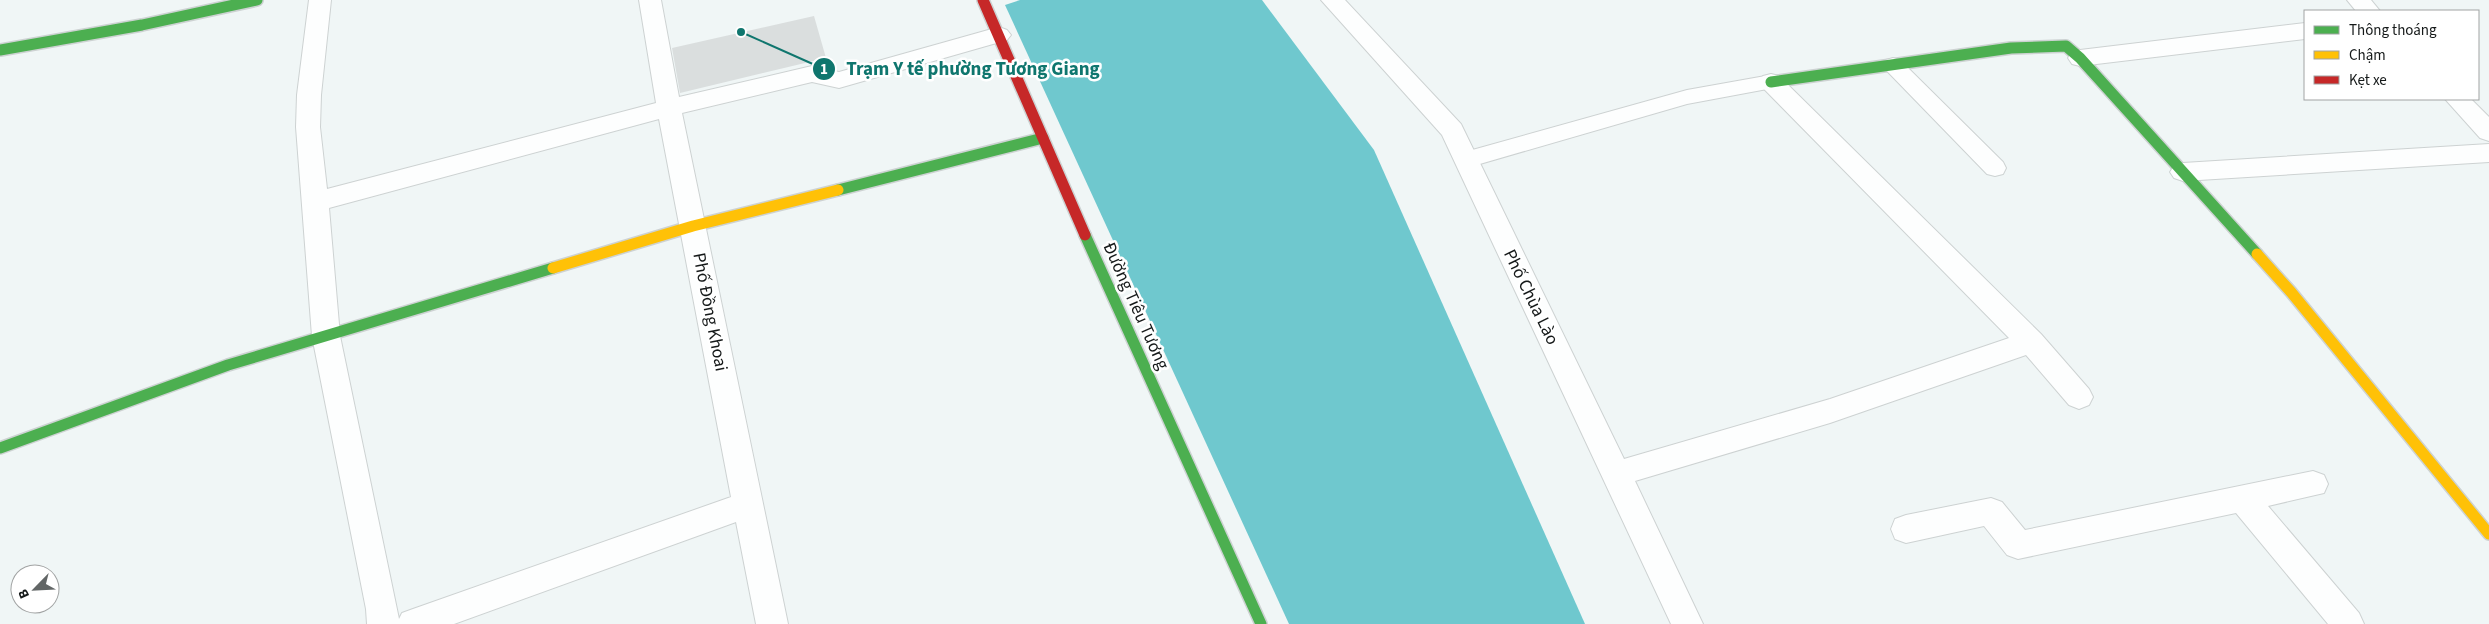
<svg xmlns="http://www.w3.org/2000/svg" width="2489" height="624" font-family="'Source Sans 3',sans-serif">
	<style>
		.water { fill: #6fc8ce }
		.building { fill: #dadede }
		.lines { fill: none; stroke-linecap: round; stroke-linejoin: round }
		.lane-casing { stroke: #cdd2d2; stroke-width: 2 }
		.street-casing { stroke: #cdd2d2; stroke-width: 2 }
		.fast-casing { stroke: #cdd2d2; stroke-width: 14 }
		.slow-casing { stroke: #cdd2d2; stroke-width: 14 }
		.jam-casing { stroke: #cdd2d2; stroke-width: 14 }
		.lane { fill: #fdfefe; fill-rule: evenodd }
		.street { fill: #fdfefe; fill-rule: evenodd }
		.fast { stroke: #4caf50; stroke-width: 11 }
		.slow { stroke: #ffc107; stroke-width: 11 }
		.jam { stroke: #c62828; stroke-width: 11 }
		.labels { text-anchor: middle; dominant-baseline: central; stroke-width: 5; stroke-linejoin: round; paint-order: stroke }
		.street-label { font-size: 18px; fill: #151919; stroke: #fff }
		.leader { fill: none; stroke: #0f766e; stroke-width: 2 }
		.callout-dot { fill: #0f766e; stroke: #fff; stroke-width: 2 }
		.mark-label { font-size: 15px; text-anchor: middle; font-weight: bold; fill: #fff }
		.callout-label { font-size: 19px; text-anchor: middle; font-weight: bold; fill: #0f766e; stroke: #fff; stroke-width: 5; stroke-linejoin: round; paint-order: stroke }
	</style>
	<rect width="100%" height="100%" fill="#f0f6f6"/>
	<!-- water -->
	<path class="water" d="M1020 0H1262L1374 150 1585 624H1289L1005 5Z"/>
	<!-- building -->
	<path class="building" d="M814 16 826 58 680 93 672 48Z"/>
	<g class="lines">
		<!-- lane casing -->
		<g class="lane-casing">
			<path id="lane" d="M1893 58 1900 60 2003 162 2006 168 2003 174 1995 176 1987 174 1886 70 1883 65 1886 60Z
				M1771 75 1778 77 1781 82 1778 87 1687 104 1466 168 1458 166 1455 160 1458 154 1687 90Z"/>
		</g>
		<!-- street casing -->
		<g class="street-casing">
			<path id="street" d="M309 0H331L321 95 320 127 327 189 656 103 639 0H661L679 97 812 66 839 72 999 27 1007 30 1011 35 1007 40 839 88 812 82 682 113 788 624H756L736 522 454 624H367L366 609 312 336 296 127 297 95ZM659 119 731 497 413 609 402 613 399 619 340 336 329 208Z
				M1321 0H1345L1461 124 1624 459 1830 399 2009 338 1763 88 1759 82 1763 76 1771 74 1779 76 2041 334 2089 389 2093 397 2089 405 2079 409 2069 405 2026 355 1830 423 1635 481 1703 624H1671L1442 135Z
				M2347 0H2371L2380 11H2356Z
				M2305 23V39L2080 66 2072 64 2068 58 2072 52 2080 50Z
				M2445 99H2471L2489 117V141L2480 138Z
				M2489 144V162L2183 181 2174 178 2170 172 2174 166 2183 163Z
				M2313 471 2324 475 2328 484 2324 493 2268 506 2359 613 2364 624H2328L2236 513 2018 559 2007 555 1984 526 1906 543 1895 539 1891 529 1895 519 1906 515 1991 498 2002 502 2025 530Z"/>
		</g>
		<!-- fast casing -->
		<g class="fast-casing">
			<path id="fast" d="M0 50 142 25 257 0
				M1771 82 2011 48 2066 46 2080 58 2257 254
				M838 190 1043 138
				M1085 235 1261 624
				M0 448 228 365 553 268"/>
		</g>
		<!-- slow casing -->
		<g class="slow-casing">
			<path id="slow" d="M2257 254 2291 292 2489 534
				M553 268 693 226 838 190"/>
		</g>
		<!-- jam casing -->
		<g class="jam-casing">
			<path id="jam" d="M983 0 1085 235"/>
		</g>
		<!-- lane -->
		<use href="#lane" class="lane"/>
		<!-- street -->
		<use href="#street" class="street"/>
		<!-- fast -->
		<use href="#fast" class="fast"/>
		<!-- slow -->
		<use href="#slow" class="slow"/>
		<!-- jam -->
		<use href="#jam" class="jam"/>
	</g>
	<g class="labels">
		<!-- street labels -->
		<g class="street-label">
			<text transform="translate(1531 297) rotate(64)">Phố Chùa Lào</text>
			<text transform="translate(1136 306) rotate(66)">Đường Tiêu Tương</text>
			<text transform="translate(710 312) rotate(79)">Phố Đồng Khoai</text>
		</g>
	</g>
	<!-- callouts -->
	<path class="leader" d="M741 32L824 69"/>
	<g class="callout-dot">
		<circle cx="741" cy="32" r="5"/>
		<circle cx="824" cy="69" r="12"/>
	</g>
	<g class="mark-label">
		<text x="824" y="74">1</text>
	</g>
	<g class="callout-label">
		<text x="973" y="75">Trạm Y tế phường Tương Giang</text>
	</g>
	<!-- legend -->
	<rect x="2304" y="10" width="175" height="90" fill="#ffffff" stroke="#a1a3a3"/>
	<rect x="2314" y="26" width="25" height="8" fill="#4caf50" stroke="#a1a3a3"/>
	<text x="2349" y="35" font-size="15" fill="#151919">Thông thoáng</text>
	<rect x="2314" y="51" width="25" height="8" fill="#ffc107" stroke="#a1a3a3"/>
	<text x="2349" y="60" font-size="15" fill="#151919">Chậm</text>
	<rect x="2314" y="76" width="25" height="8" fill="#c62828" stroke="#a1a3a3"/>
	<text x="2349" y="85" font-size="15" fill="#151919">Kẹt xe</text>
	<!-- north arrow -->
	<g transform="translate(35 589) rotate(246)"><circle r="24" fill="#ffffff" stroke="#a1a3a3"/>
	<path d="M0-4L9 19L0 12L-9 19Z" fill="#626666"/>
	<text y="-8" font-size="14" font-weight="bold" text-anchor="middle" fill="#151919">B</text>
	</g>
</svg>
